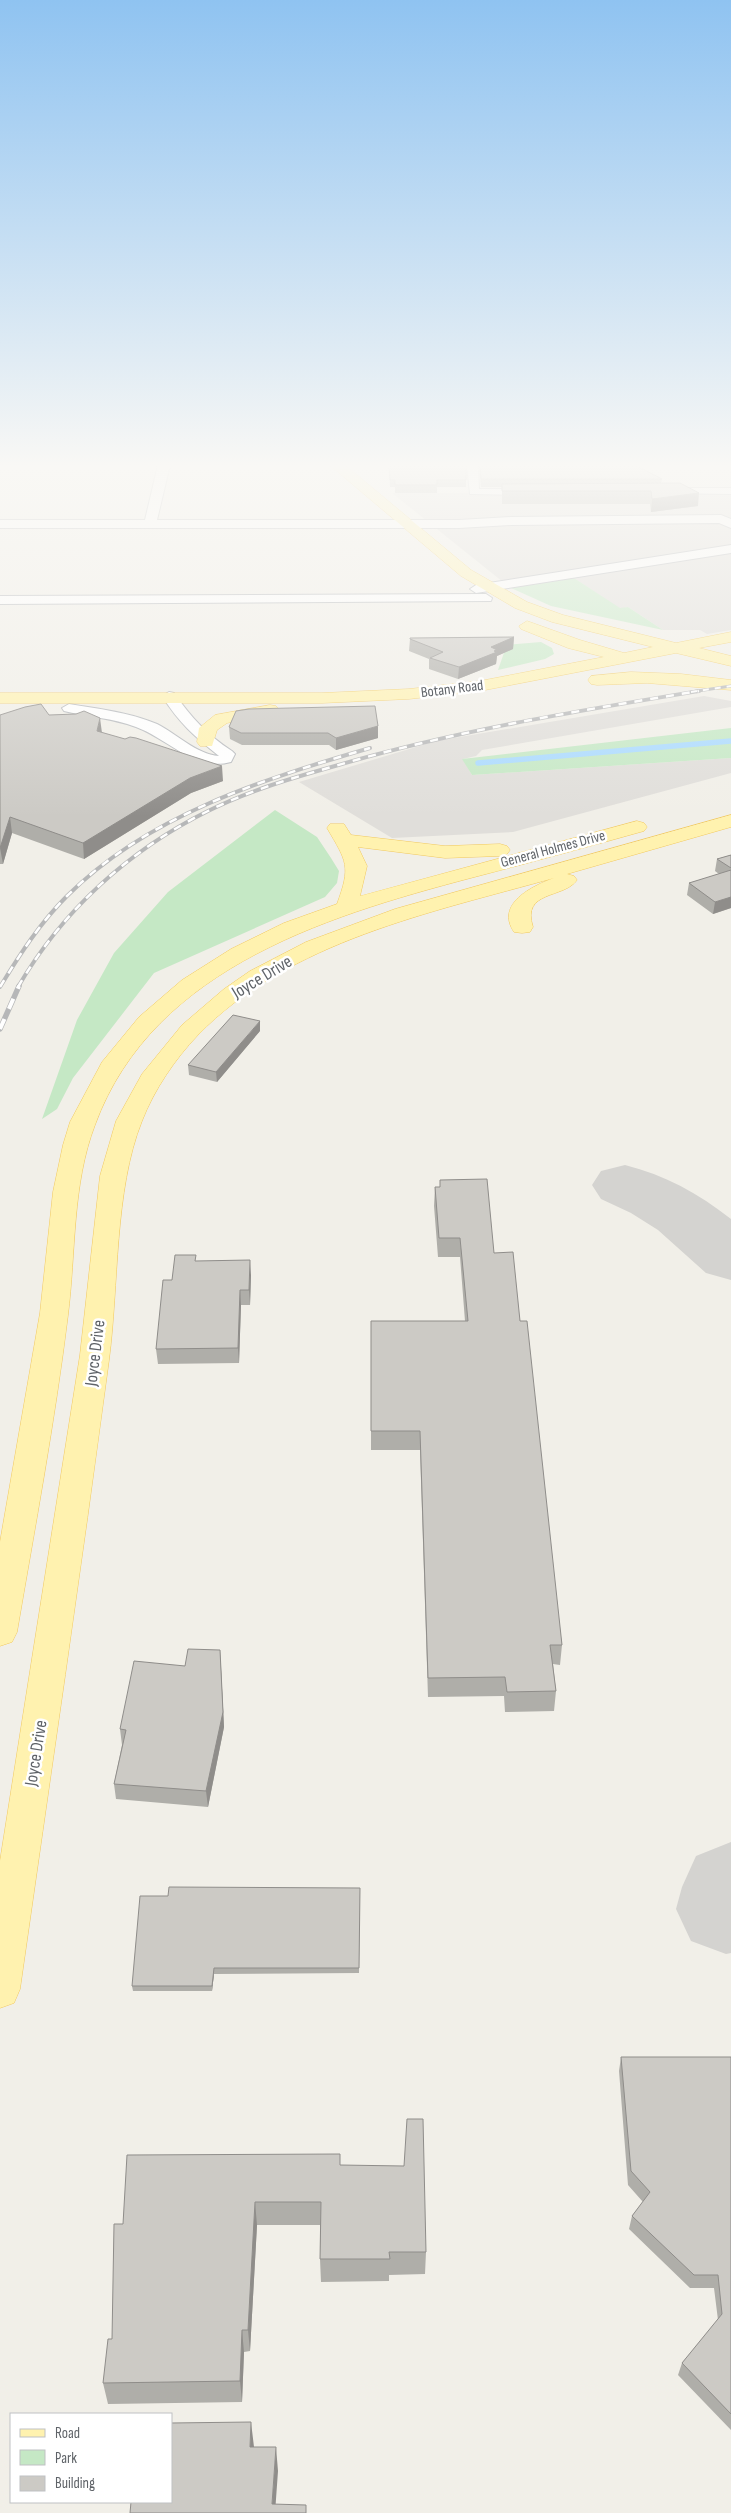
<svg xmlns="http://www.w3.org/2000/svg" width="731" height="2513" font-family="'Sofia Sans Condensed',sans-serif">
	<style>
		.industrial { fill: #e0deda }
		.green { fill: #c5e8c5 }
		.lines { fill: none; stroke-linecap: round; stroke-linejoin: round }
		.stream { stroke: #aadaff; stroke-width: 5.5 }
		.taxiway { fill: #d4d3d0; fill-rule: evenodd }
		.street-casing { stroke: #b5b8bc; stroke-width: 2 }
		.primary-casing { stroke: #f2c960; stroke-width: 1 }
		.street { fill: #fff; fill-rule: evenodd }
		.primary { fill: #fff2af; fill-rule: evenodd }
		.rail-far2-casing { stroke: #b6b7b8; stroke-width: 3 }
		.rail-far1-casing { stroke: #b6b7b8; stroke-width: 4 }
		.rail-casing { stroke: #b6b7b8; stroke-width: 5.5 }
		.rail-far2 { stroke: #fff; stroke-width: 2; stroke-dasharray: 6; stroke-linecap: butt }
		.rail-far1 { stroke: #fff; stroke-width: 2.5; stroke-dasharray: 8; stroke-linecap: butt }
		.rail { stroke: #fff; stroke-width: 4; stroke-dasharray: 11; stroke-linecap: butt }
		.wall { fill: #afaea9 }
		.shaded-wall { fill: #8f8d8a }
		.building { fill: #cccac5; stroke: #8f8d8a }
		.labels { text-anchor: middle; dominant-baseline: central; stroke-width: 5; stroke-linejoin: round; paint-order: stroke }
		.far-street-label { font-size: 15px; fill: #5f6368; stroke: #fff }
		.street-label { font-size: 18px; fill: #5f6368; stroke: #fff }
	</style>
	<rect width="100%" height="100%" fill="#f1efe8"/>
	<!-- industrial -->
	<path class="industrial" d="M731 492V630L707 634 700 630H663L628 607 620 609 574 578 520 586 503 582 392 493Z
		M704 696 731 701V707L482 750 476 756 463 759 472 775 731 758V773L513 832 392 838 299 782 436 741Z"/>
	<!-- green -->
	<path class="green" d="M574 578 620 608 628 607 663 630 551 606 511 588Z
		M541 642 552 648 554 654 545 659 498 670 506 647 504 645Z
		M731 728V758L472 775 462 759Z
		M275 810 317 837 331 858 339 871 337 883 325 897 154 973 73 1078 57 1109 42 1119 77 1020 114 953 168 892Z"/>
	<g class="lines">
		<!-- stream -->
		<path class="stream" d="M478 763 731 741"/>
		<!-- taxiway -->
		<path class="taxiway" d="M625 1165C665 1175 698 1193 731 1219V1280L706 1273 658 1230 631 1213 601 1199 592 1185 601 1171Z
			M731 1842V1953L726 1954 691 1941 676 1909 682 1887 696 1856Z"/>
		<!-- street casing -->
		<g class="street-casing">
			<path id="street" d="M158 465H170L157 520H459L511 517 721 515 731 519V528L719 523 511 525 459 528H0V520H145Z
				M467 465H478L479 489H533L539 492 533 495 470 494Z
				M665 488H731V494L661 493V489Z
				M731 545V553L476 593 470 589 476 585Z
				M486 594 492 598 491 601 0 604V596Z
				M169 692 174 693C191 717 207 735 232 751L235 754 231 762C194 772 169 739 136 727 113 718 88 717 64 711L62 708 69 704C98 709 129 712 157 724 177 734 196 754 219 756 194 736 180 724 162 696Z"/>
		</g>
		<!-- primary casing -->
		<g class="primary-casing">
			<path id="primary" d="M330 465H345L471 570 527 602 563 615 676 643 731 632V642L699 648 731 656V666L676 653 480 691 409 699 322 703H0V693H322L409 689 480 681 604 657 568 648 521 629 519 626 527 621 580 640 624 653 653 647 552 622 515 608 461 576Z
				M631 672 681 674 731 680V690L647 683 597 685 591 684 588 680 591 676Z
				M270 705 276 706 279 710 276 714 227 723 217 730 212 746H200L197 742 199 728 215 715Z
				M731 815V827L567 874 574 876 577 880C564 899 521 890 533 927L530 932 522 933 514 932C495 904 532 886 554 878 433 912 289 941 198 1035 175 1059 154 1090 142 1121 114 1191 119 1285 109 1360 81 1570 50 1779 20 1989L14 2003 0 2008V1861L80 1355 100 1176 116 1121 142 1074 182 1025 224 989 250 971 306 942 395 909Z
				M637 821 644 823 647 827 644 831C591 846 539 860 486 874 337 913 154 964 95 1125 72 1185 76 1252 68 1315 55 1421 35 1527 17 1632L12 1642 0 1646V1542L40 1313 53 1192 63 1145 70 1122 102 1062 139 1017 182 980 231 949 284 923 337 904C351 866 347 862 327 828L330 824H344L351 835 445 846 500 844 507 846 510 850 507 854 500 856 445 858 358 847 367 866 360 896Z"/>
		</g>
		<!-- street -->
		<use href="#street" class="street"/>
		<!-- primary -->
		<use href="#primary" class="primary"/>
		<!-- rail-far2 casing -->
		<g class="rail-far2-casing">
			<path id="rail-far2" d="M691 692 731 686"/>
		</g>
		<!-- rail-far1 casing -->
		<g class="rail-far1-casing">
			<path id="rail-far1" d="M0 987C20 954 40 923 67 896 148 815 264 779 370 748
				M18 987C62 911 129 850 208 811 248 791 292 778 335 766 454 731 577 711 699 691"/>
		</g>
		<!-- rail casing -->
		<g class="rail-casing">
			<path id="rail" d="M0 1029 19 986"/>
		</g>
		<!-- rail-far2 -->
		<use href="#rail-far2" class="rail-far2"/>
		<!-- rail-far1 -->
		<use href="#rail-far1" class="rail-far1"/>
		<!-- rail -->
		<use href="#rail" class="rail"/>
	</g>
	<!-- wall -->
	<path class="wall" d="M389 465 466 480V487H437V493H395V487H390Z
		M479 465H635L662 479 661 483 698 506 651 512 650 504H502V487H481Z
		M514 637 513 649 497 656 496 664 458 679 429 669V659L409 651 410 639Z
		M236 711 378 738 336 750 329 745H242L230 739 229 727Z
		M0 715H49L101 732 223 781 191 793 84 859 12 833 3 864H0Z
		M731 855V908L713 914 687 895 689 883 719 874 715 871 717 859Z
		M260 1031 217 1082 189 1075 188 1065Z
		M440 1180 494 1253 520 1321 562 1645 560 1665 553 1664 556 1691 554 1711 505 1712 504 1696 428 1697 420 1450H371V1321H465L460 1257H438L434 1206 435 1187H440Z
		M196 1261 251 1275 250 1305H241L239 1363 158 1364 156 1349 172 1280Z
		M185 1666H221L224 1727 208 1807 116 1799 114 1784 122 1745 120 1729Z
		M360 1888 359 1973 214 1974 212 1991H133L132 1986 168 1896Z
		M621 2057H731V2430L678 2375 682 2363 718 2320 714 2288H690L629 2229 632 2216 643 2202 628 2185 619 2071Z
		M340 2165 426 2252 425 2274 389 2275V2281L321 2282 320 2259V2225H257L250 2351 244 2352 242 2402 108 2404 103 2383 112 2339 123 2224Z"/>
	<!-- shaded-wall -->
	<path class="shaded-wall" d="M699 493 698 506 651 512 652 499Z
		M514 637 513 649 497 656 496 664 458 679 459 667 491 647Z
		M100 718 102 733 97 731Z
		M378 726V738L336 750V738Z
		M222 766 223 781 191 793 84 859 83 843 190 778Z
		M10 817 12 833 3 864 0 848Z
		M731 897V908L713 914 715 902Z
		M260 1021V1031L217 1082 216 1072Z
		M250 1260 251 1275 250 1305 249 1290Z
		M240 1290 241 1305 239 1363 238 1348Z
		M220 1650 224 1727 208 1807 206 1791Z
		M214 1968V1974L212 1991V1986Z
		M255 2202 257 2225 250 2351 248 2330Z
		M242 2330 244 2352 242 2402 240 2381Z
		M251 2422 254 2447 252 2471 250 2447Z
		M276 2447 278 2471 275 2513 272 2504Z"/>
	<!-- building -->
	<path class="building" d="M389 465H466V480H437V485H395V480H390Z
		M480 465H635L662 479H481Z
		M680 483 699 493 652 499 651 491H502V484Z
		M514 637 491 647 497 650 494 651 497 652 459 667 430 658 443 652 410 639V638Z
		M41 704 49 715 76 714 84 711 100 718 97 731 125 739 130 737 136 738 222 766 190 778 83 843 10 817 0 848V715L25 707Z
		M375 706 378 726 336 738 328 733H241L229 727 236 711 249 709Z
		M731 855V868L717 859Z
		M731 870V897L715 902 689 883Z
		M233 1015 260 1021 216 1072 188 1065Z
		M487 1179 494 1253 513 1252 520 1321H527L562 1645H550L556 1691 507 1692 505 1677 428 1678 420 1431H371V1321H468L460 1238H439L435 1187H440V1180Z
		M175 1255H196L195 1261 250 1260 249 1290H240L238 1348 156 1349 163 1280H172Z
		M188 1649 220 1650 223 1712 206 1791 114 1784 126 1730 120 1729 134 1661 185 1666Z
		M169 1887 360 1888 359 1968H214L212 1986H132L140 1896H168Z
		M621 2057H731V2414L682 2363 722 2314 718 2275H694L632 2216 650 2192 631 2171Z
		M407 2119H423L426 2252H389L390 2259H320L321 2202H255L248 2330H242L240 2381 103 2383 108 2339H112L114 2224H123L127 2155 340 2154V2165L404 2166Z
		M251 2422 250 2447H276L272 2504 306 2505V2513H130L131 2502H171V2423Z"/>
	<!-- sky -->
	<linearGradient id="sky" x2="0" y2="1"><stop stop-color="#8fc3f1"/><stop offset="0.57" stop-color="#f9f8f5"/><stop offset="1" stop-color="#f9f8f5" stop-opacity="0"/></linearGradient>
	<rect width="731" height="817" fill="url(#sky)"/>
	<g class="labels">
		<!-- far-street labels -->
		<g class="far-street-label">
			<text transform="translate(452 689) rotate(-7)">Botany Road</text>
			<text transform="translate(553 849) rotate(-15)">General Holmes Drive</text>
		</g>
		<!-- street labels -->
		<g class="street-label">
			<text transform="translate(262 977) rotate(-31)">Joyce Drive</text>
			<text transform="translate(95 1353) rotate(-83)">Joyce Drive</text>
			<text transform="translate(36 1753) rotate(-81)">Joyce Drive</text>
		</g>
	</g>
	<!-- legend -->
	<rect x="10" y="2413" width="162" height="90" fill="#ffffff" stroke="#bfc1c3"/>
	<rect x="20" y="2429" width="25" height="8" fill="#fff2af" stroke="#bfc1c3"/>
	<text x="55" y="2438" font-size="15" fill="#5f6368">Road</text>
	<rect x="20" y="2450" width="25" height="15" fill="#c5e8c5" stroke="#bfc1c3"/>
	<text x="55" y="2463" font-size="15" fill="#5f6368">Park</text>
	<rect x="20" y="2476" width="25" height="15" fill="#cccac5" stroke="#bfc1c3"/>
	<text x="55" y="2488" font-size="15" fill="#5f6368">Building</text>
</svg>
